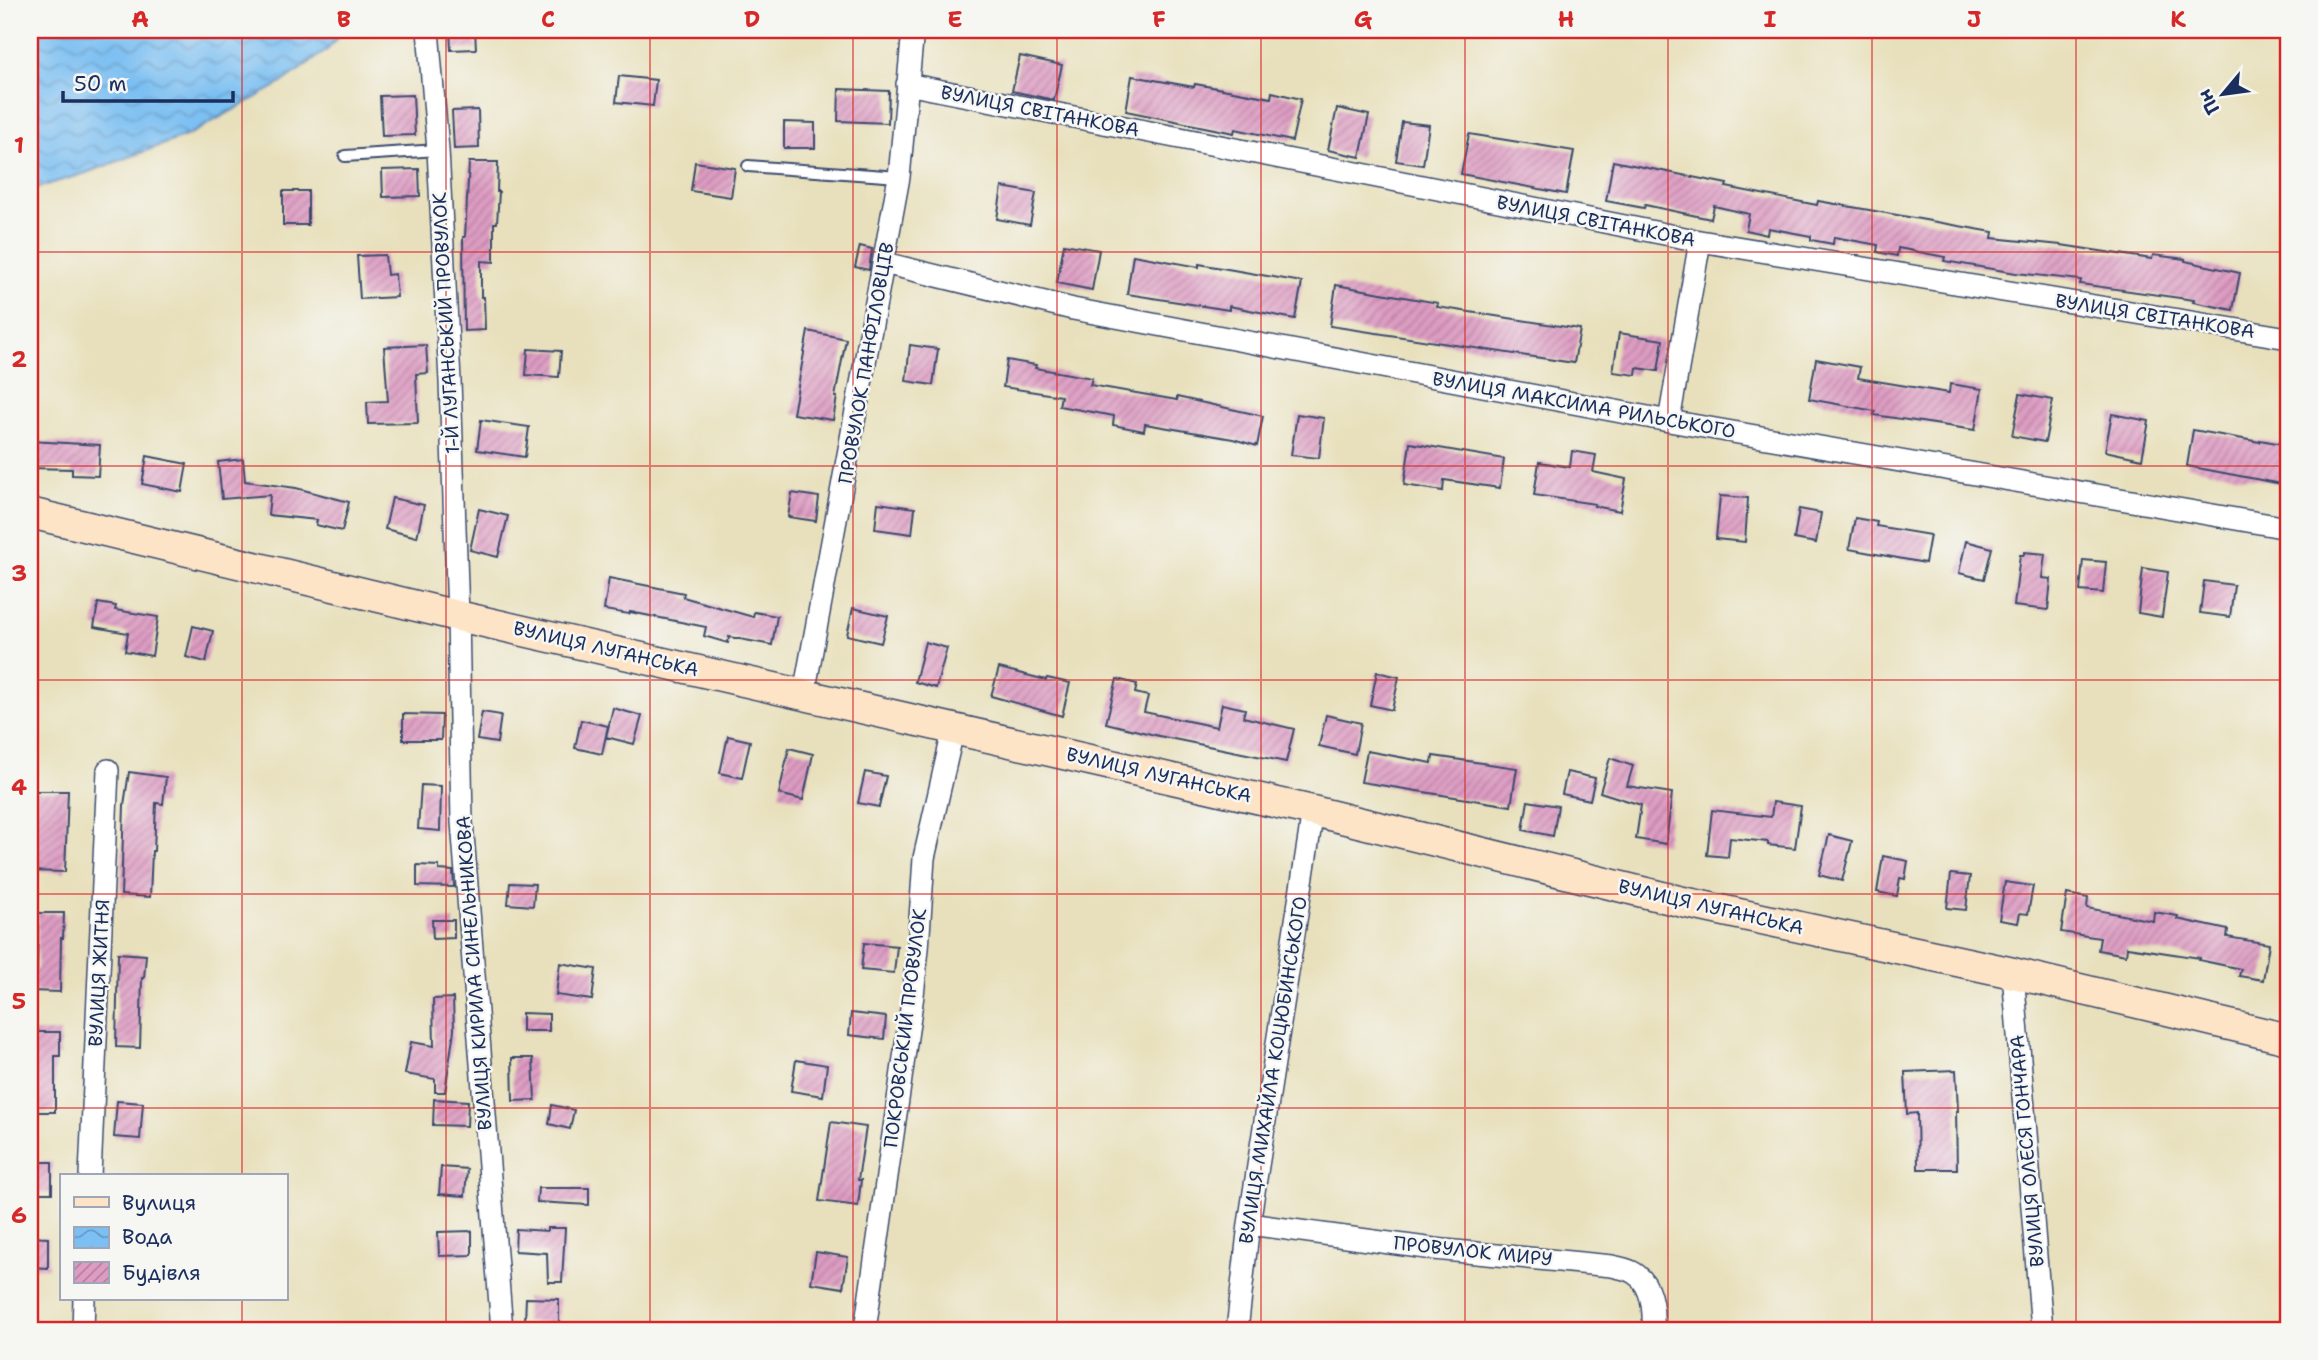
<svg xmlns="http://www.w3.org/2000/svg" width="2318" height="1360" font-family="'Shantell Sans',sans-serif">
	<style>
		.water { fill: url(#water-waves); stroke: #4c77a8; stroke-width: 2 }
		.building { fill: url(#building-hatch) }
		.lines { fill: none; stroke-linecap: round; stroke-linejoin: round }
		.service-casing { stroke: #3a4a6c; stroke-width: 14 }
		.minor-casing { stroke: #3a4a6c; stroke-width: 24 }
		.secondary-casing { stroke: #3a4a6c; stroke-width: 33 }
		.service { stroke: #fff; stroke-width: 10 }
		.minor { stroke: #fff; stroke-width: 21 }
		.secondary { stroke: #fee4c6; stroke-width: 30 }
		.grid { fill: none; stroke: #d62828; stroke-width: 2; stroke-opacity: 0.55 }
		.labels { text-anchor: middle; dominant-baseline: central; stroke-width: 5; stroke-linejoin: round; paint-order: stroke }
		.street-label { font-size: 19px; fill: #1b2f5e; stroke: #f6f6f2 }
		.neatline { fill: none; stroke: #d62828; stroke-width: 2.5 }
		.grid-label { font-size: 23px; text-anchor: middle; font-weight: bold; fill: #d62828 }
	</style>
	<defs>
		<pattern id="water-waves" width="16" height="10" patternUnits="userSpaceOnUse" patternTransform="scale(1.75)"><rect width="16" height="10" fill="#7cbff2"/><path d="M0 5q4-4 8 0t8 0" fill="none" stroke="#659cc7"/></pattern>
		<pattern id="building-hatch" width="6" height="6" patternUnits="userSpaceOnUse" patternTransform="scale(1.75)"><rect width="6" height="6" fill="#de9cc2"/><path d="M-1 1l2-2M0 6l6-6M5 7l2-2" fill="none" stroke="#b380a1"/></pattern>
	</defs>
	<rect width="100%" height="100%" fill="#f6f6f2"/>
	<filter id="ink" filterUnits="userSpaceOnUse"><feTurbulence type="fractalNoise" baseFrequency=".0143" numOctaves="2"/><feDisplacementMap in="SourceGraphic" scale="14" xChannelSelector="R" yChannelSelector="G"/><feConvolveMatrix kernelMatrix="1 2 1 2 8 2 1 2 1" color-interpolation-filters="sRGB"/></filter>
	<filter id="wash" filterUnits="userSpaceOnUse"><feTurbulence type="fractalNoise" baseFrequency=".00686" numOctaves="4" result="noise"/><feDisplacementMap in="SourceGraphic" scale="28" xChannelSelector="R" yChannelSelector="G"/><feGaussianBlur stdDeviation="1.57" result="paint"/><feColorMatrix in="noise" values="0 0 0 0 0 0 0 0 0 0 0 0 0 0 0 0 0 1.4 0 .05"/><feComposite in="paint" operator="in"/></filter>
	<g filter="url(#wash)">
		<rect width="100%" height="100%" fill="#e8e0bc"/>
		<!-- water -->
		<path class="water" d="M30 30H343L328 49 280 84 188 135 86 173 30 190Z"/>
		<g id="blocks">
			<!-- building -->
			<path class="building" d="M450 30H475L476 49 451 50Z
				M1020 56 1062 65 1054 100 1012 91Z
				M619 76 656 80 653 106 616 102Z
				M1132 76 1194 87 1195 84 1271 98 1272 92 1301 99 1292 141 1235 129 1234 133 1126 111Z
				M839 89 889 91 888 123 838 121Z
				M413 95 415 135 382 136 380 96Z
				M1337 108 1369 115 1360 157 1328 150Z
				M478 110 479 148 454 149 452 111Z
				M784 122 815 123V148H784Z
				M1402 122 1429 125 1423 165 1396 161Z
				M1469 134 1574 151 1566 194 1461 174Z
				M1613 161 1727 184 1726 187 1817 205 1818 201 1993 232 1992 238 2061 245 2152 259 2153 255 2185 259V261L2240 273 2233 310 2193 302 2194 300 2080 284 2081 280 2016 273 1944 261 1945 257 1898 248 1897 256 1877 252 1878 245 1834 237 1833 244 1811 240V236L1768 228 1767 235 1746 230 1749 214 1714 206 1711 219 1645 205 1644 208 1606 201Z
				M469 162H498L497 192H499L497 223H494V262L481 261V297H484L485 330 464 331 463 237H465Z
				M695 162 735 168 731 197 691 191Z
				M419 169 420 196 383 197 382 170Z
				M1002 187 1036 193 1030 225 997 219Z
				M283 191H308V225H283Z
				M1064 244 1099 250 1092 290 1057 283Z
				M860 246 872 249 869 270 855 267Z
				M385 255 387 275 395 274 397 297 360 299 357 256Z
				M1133 255 1199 267V264L1302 282 1295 319 1229 306V310L1127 294Z
				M1336 285 1438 303 1437 307 1580 329 1574 363 1330 326Z
				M808 331 846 339 835 397H837L833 420 793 414Z
				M1619 333 1663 340 1658 371 1637 368 1636 375 1613 372Z
				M426 345 428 373 416 374 418 423 368 424 367 402 388 401 384 347Z
				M910 345 938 349 933 385 906 381Z
				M528 349 561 351 559 377 526 375Z
				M1816 359 1860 367 1858 378 1949 393 1950 384 1982 389 1975 430 1874 415 1875 411 1809 399Z
				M1007 360 1036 365 1035 368 1092 378 1090 385 1177 400V397L1263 416 1257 446 1233 439 1145 424 1144 431 1113 425 1114 416 1059 406 1061 396 1003 387Z
				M2020 394 2053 400 2045 442 2012 436Z
				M1297 414 1324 418 1319 458 1291 455Z
				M2112 414 2149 421 2142 459 2105 451Z
				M481 420 529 427 525 457 477 450Z
				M2193 430 2260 442V440L2288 445V480L2283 479 2282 484 2187 466Z
				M30 441 100 445 98 476 72 475V469L30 468Z
				M1410 443 1504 459 1500 488 1444 480 1443 491 1404 485Z
				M1572 451 1596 455 1593 472 1626 479 1620 511 1594 506 1595 504 1534 495 1539 462 1570 467Z
				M147 456 187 464 182 492 142 484Z
				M243 459 245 481 296 488 349 502 342 531 316 525 317 520 268 515 270 495 222 499 218 462Z
				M792 493 819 497 816 521 788 517Z
				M1720 496 1748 498 1745 542 1716 539Z
				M392 498 424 505 417 537 385 529Z
				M878 503 915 508 912 534 875 529Z
				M479 509 508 516 498 557 470 550Z
				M1799 509 1821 513 1816 543 1794 539Z
				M1855 518 1877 522 1876 526 1930 535 1925 563 1849 549Z
				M1966 541 1992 548 1984 579 1959 573Z
				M2024 552 2045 554 2042 578 2051 579 2048 610 2014 606 2020 555H2024Z
				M2083 560 2106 562 2103 593 2080 591Z
				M2143 568 2168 572 2162 617 2138 613Z
				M609 578 684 593 683 597 753 617 754 612 777 616 772 645 729 637 728 643 704 636 706 627 630 612 629 614 604 610Z
				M2204 581 2234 585 2230 617 2200 613Z
				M98 603 116 606 115 610 158 617 152 656 125 651 128 633 94 627Z
				M853 608 888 616 881 643 847 635Z
				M193 626 213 631 206 662 186 657Z
				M925 642 947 648 936 688 915 682Z
				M999 668 1046 680 1047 678 1070 683 1062 716 991 696Z
				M1377 672 1399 677 1392 710 1370 705Z
				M1117 679 1137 684 1135 693 1148 696 1144 712 1217 727 1222 704 1245 709 1243 717 1294 729 1286 762 1159 736 1106 723Z
				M613 708 642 716 634 744 606 737Z
				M482 712 501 715 497 743 477 740Z
				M403 714 442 715 441 740H403Z
				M1326 715 1361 723 1355 754 1319 746Z
				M581 720 608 726 602 754 575 748Z
				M728 736 750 741 742 778 720 773Z
				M789 748 813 754 803 800 779 794Z
				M1367 751 1432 763 1433 756 1517 768 1511 806 1361 782Z
				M1610 758 1633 766 1627 786 1672 793 1666 844 1636 839 1641 805 1600 792Z
				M129 772 166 777 163 804 156 803 154 851H152L150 897 121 895 124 805Z
				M865 772 886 776 879 807 858 803Z
				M1567 772 1595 778 1590 800 1562 794Z
				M421 785 441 786 440 831 418 829Z
				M33 791H68L65 872 30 871V847H33Z
				M1528 801 1558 806 1553 836 1523 830Z
				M1773 802 1801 806 1795 848 1768 845V842L1730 838 1728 857 1707 855 1712 810 1771 817Z
				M1829 835 1852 841 1842 881 1819 875Z
				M1883 856 1908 861 1905 879 1900 878 1897 896 1877 892Z
				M417 865 439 866V870L453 871 454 887 417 886Z
				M1951 874 1970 876 1966 910 1947 908Z
				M2005 882 2033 886 2028 914 2020 913 2018 923 1999 920Z
				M510 883 535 884 533 906 508 904Z
				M2067 894 2088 898 2087 908 2153 921 2154 912 2178 916 2177 919 2228 930 2227 937 2269 944 2263 980 2239 976 2241 969 2199 960 2200 958 2127 947 2126 955 2098 950 2100 938 2061 932Z
				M38 913H64L63 938H61L60 992 30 991V970H37Z
				M432 920H454V938L433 939Z
				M864 943 897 946 894 973 861 970Z
				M118 953 146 955 144 978H142L140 1048 116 1047Z
				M560 963 596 969 592 1000 556 995Z
				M453 998 454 1030 445 1092H435V1079L405 1074 411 1042 434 1046 433 999Z
				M522 1013 549 1014V1031H522Z
				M851 1013 886 1017 884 1039 849 1035Z
				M30 1032H60V1056H55V1112H30Z
				M512 1058H533L535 1100 513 1101Z
				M796 1060 827 1065 823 1096 791 1091Z
				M1956 1070 1958 1111H1956L1957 1169H1918L1917 1113 1907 1114 1905 1072Z
				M434 1099 468 1101 467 1126 433 1125Z
				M117 1101 143 1103 140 1139 114 1137Z
				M552 1105 574 1110 570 1129 549 1124Z
				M831 1122 866 1127 858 1180H861L858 1206 819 1201Z
				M30 1162H52V1193H30Z
				M441 1167 467 1169 465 1196 439 1194Z
				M538 1188H589V1205L537 1202Z
				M547 1228H565L562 1282H548L547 1253 515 1251 516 1229 547 1231Z
				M472 1231V1255L439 1256 438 1232Z
				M30 1237 48 1238V1268L30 1267Z
				M816 1252 848 1257 843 1288 811 1283Z
				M526 1298 559 1299V1323L525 1322Z"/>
		</g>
	</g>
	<g filter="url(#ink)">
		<use href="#blocks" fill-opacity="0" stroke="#3a4a6c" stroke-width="2"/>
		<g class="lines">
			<!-- service casing -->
			<g class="service-casing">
				<path id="service" d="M345 156 438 150
					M748 166 899 177"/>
			</g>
			<!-- minor casing -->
			<g class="minor-casing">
				<path id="minor" d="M428 30 438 150 450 381 458 616 462 822 502 1330
					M907 84 1700 241 2288 338
					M884 263 1073 309 1669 421 2288 528
					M1669 421 1700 241
					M804 694 899 177 913 30
					M2013 973 2042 1330
					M90 1176 108 770
					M1249 1224 1434 1249 1612 1266C1619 1268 1628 1269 1634 1273 1652 1284 1654 1311 1653 1330
					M83 1330 84 1299
					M865 1330 913 995 918 949 924 858 954 727
					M1237 1330 1249 1224 1313 811"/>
			</g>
			<!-- secondary casing -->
			<g class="secondary-casing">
				<path id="secondary" d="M30 513 458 616 1313 811 1683 902 2013 973 2288 1039"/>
			</g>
			<!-- service -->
			<use href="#service" class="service"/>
			<!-- minor -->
			<use href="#minor" class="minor"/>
			<!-- secondary -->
			<use href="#secondary" class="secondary"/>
		</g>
	</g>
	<!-- grid -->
	<path class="grid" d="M242 30V1176M446 30V1330M650 30V1330M853 30V1330M1057 30V1330M1261 30V1330M1465 30V1330M1668 30V1330M1872 30V1330M2076 30V1330M30 252H2288M30 466H2288M30 680H2288M30 894H2288M30 1108H2288M242 1299V1330"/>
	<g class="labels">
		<!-- street labels -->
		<g class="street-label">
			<text transform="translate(1040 111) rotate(11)">ВУЛИЦЯ СВІТАНКОВА</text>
			<text transform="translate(1596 221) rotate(11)">ВУЛИЦЯ СВІТАНКОВА</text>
			<text transform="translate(2155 316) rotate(9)">ВУЛИЦЯ СВІТАНКОВА</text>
			<text transform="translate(446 323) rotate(-93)">1-Й ЛУГАНСЬКИЙ ПРОВУЛОК</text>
			<text transform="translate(866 363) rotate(-80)">ПРОВУЛОК ПАНФІЛОВЦІВ</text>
			<text transform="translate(1584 405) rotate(10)">ВУЛИЦЯ МАКСИМА РИЛЬСЬКОГО</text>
			<text transform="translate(606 649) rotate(13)">ВУЛИЦЯ ЛУГАНСЬКА</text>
			<text transform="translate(1159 775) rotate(13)">ВУЛИЦЯ ЛУГАНСЬКА</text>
			<text transform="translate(1711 907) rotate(13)">ВУЛИЦЯ ЛУГАНСЬКА</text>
			<text transform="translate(99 973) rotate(-87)">ВУЛИЦЯ ЖИТНЯ</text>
			<text transform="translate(474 973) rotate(-94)">ВУЛИЦЯ КИРИЛА СИНЕЛЬНИКОВА</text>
			<text transform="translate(905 1028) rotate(-83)">ПОКРОВСЬКИЙ ПРОВУЛОК</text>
			<text transform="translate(1273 1070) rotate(-81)">ВУЛИЦЯ МИХАЙЛА КОЦЮБИНСЬКОГО</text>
			<text transform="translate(2027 1151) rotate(-95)">ВУЛИЦЯ ОЛЕСЯ ГОНЧАРА</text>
			<text transform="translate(1473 1251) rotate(6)">ПРОВУЛОК МИРУ</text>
		</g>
	</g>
	<!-- margin -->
	<rect width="2318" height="1360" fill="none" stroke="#f6f6f2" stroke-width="77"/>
	<!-- legend -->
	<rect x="60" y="1174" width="228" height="126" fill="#f6f6f2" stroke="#9ea6b7" stroke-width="2"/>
	<rect x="74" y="1197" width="35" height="10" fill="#fee4c6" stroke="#9ea6b7" stroke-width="2"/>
	<text x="122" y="1210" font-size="21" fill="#1b2f5e">Вулиця</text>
	<rect x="74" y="1227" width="35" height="21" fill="url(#water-waves)" stroke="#9ea6b7" stroke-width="2"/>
	<text x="122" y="1244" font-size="21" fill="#1b2f5e">Вода</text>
	<rect x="74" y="1262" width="35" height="21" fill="url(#building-hatch)" stroke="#9ea6b7" stroke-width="2"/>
	<text x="122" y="1280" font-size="21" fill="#1b2f5e">Будівля</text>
	<!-- north arrow -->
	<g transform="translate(2223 94) rotate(241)" stroke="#f6f6f2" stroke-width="5" paint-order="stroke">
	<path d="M0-5L12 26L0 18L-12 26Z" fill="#1b2f5e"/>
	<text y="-10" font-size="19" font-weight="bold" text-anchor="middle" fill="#1b2f5e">Пн</text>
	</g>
	<!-- scale -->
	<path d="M63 91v10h170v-10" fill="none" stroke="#1b2f5e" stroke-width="3.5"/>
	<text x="74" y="91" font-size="21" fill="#1b2f5e" stroke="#f6f6f2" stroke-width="5" paint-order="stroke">50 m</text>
	<rect x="38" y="38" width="2242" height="1284" class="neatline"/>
	<g class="grid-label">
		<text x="140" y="27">A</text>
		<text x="344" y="27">B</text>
		<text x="548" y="27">C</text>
		<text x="752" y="27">D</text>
		<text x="955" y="27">E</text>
		<text x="1159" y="27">F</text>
		<text x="1363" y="27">G</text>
		<text x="1566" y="27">H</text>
		<text x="1770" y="27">I</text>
		<text x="1974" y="27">J</text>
		<text x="2178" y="27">K</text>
		<text x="19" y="153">1</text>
		<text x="19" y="367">2</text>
		<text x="19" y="581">3</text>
		<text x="19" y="795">4</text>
		<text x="19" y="1009">5</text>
		<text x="19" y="1223">6</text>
	</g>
</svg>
